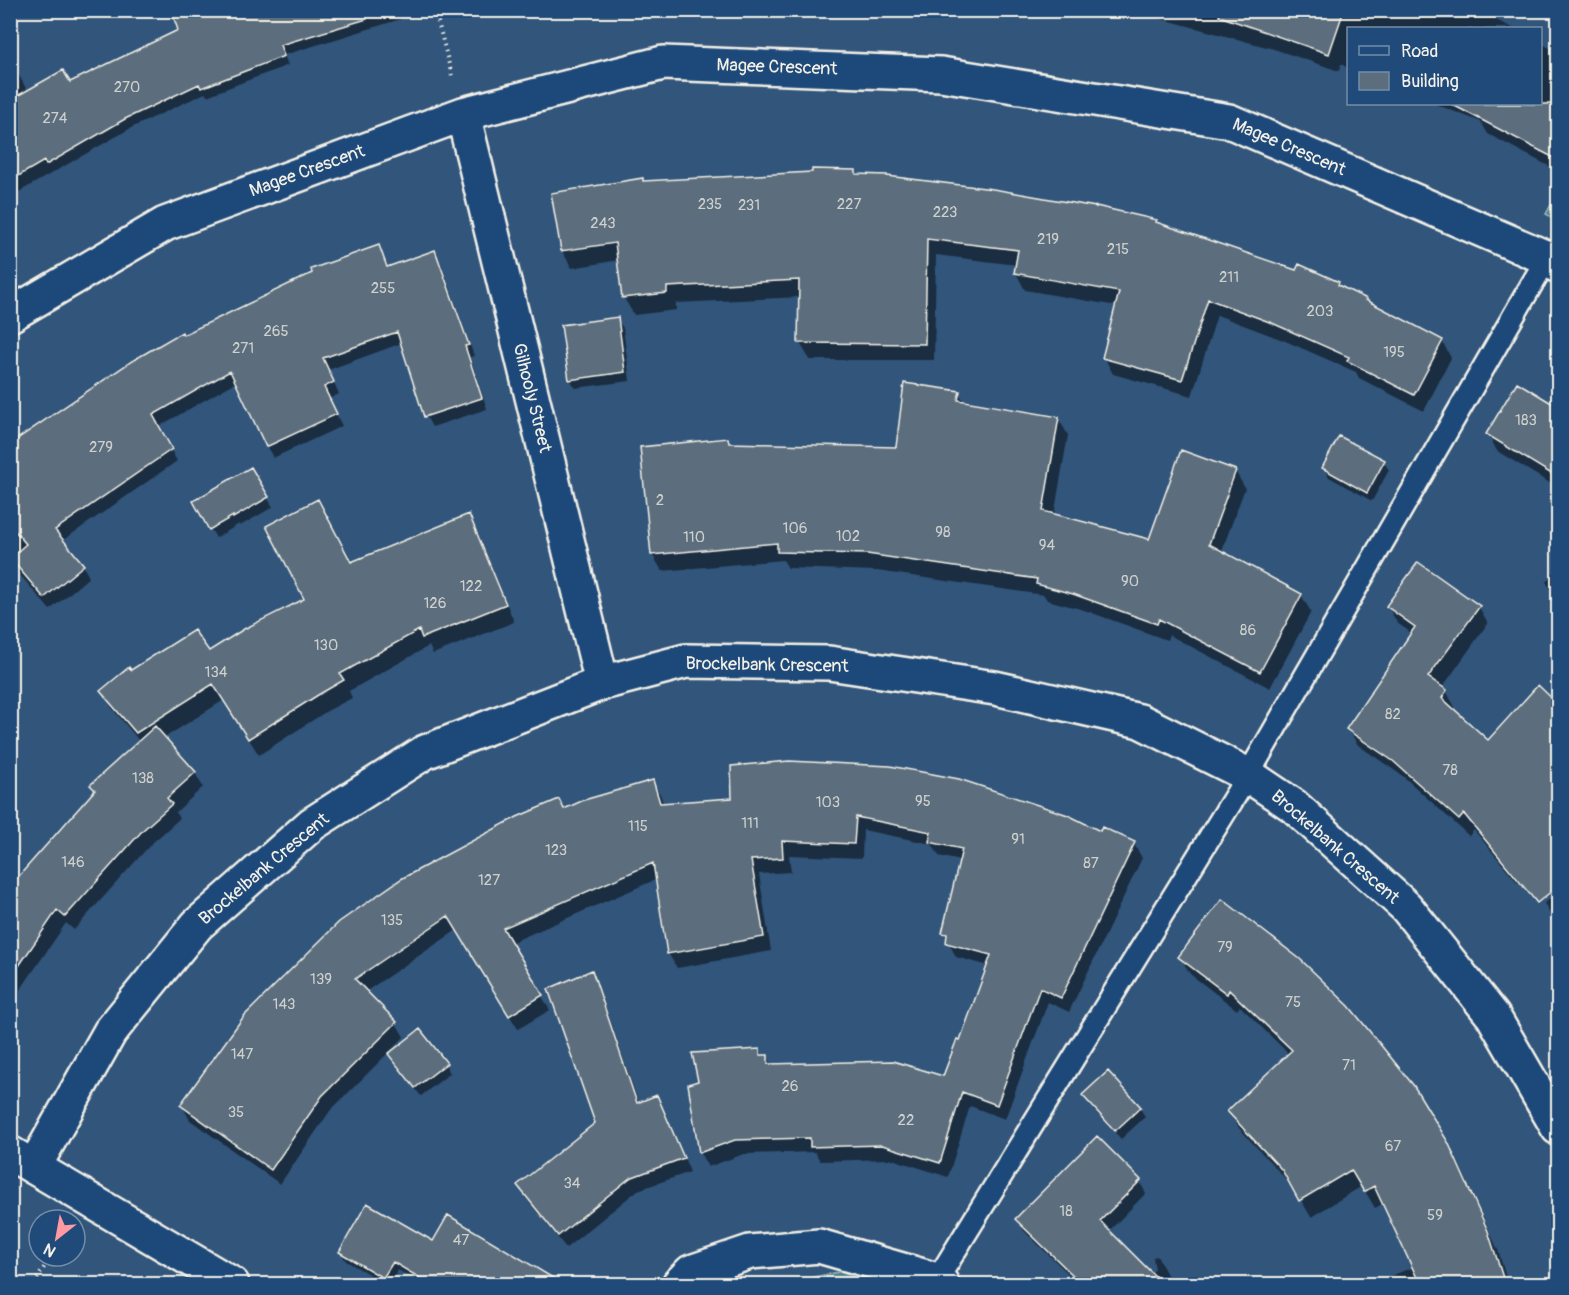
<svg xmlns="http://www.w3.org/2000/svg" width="1569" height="1295" font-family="Pangolin,sans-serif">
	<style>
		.green { fill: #4f808a; stroke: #a2b8b9; stroke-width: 1.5 }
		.shadow { fill: #0007 }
		.building { fill: #5c6e7d; stroke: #f4f1e8; stroke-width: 1.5 }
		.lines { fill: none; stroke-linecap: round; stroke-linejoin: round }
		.lane-casing { stroke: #f4f1e8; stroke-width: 26 }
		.street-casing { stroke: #f4f1e8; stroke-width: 38 }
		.secondary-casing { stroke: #f4f1e8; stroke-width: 38 }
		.path { stroke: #f4f1e8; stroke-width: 4; stroke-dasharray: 1.5 4.5; stroke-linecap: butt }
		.lane { stroke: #1f4a7a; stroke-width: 21 }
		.street { stroke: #1f4a7a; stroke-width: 33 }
		.secondary { stroke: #1f4a7a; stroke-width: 33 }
		.labels { text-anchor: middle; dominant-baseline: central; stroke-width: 4.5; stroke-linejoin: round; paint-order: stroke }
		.number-label { font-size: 15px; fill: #ced0cd }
		.street-label { font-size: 18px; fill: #f4f1e8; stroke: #1f4a7a }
	</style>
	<rect width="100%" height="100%" fill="#31557b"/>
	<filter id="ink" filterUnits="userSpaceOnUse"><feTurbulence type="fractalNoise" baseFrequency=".0167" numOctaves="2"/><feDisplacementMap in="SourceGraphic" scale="12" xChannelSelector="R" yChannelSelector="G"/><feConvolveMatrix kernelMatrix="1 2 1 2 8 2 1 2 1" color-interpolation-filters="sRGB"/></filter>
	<g filter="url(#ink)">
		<!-- green -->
		<path class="green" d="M1558 192V221L1546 214Z
			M843 1271 864 1284H780Z"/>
		<!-- shadow -->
		<path class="shadow" d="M173 10H398L401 19 284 55 288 65 207 96 205 93 131 128 10 197V59L28 92 69 84 180 31Z
			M1121 10H1495L1498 15 1496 20 1513 28H1348V68L1341 64 1339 71 1274 49 1155 17Z
			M1540 43 1558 52V171L1488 134 1481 122 1435 104H1540Z
			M855 172 857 175 1156 221 1157 224 1297 271 1338 284 1340 288 1366 300 1368 302 1442 341 1451 358 1424 411 1359 378 1356 372 1283 340 1217 315 1192 396 1113 374 1104 357 1117 306 1025 290 1016 273 1017 265 936 255 934 360H810L800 343V297L676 303V310L634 315 624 298 619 260 572 268 562 251 643 182Z
			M379 247 389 268 434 252 441 263 474 356 470 357 487 409 432 427 426 416 402 343 328 370 339 394 329 399 342 426 273 458 236 382 158 427 177 461 62 541 83 566 89 577 50 610 10 563V443L20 436 22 438 182 337Z
			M617 319 623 328 630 381 575 388 570 379Z
			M1518 384 1558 409V488L1497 451 1488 434Z
			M959 393 965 403 1058 418 1068 435 1054 516 1150 541 1235 471 1245 488 1221 553 1301 595 1311 612 1270 688 1169 635 1167 640 1084 610 1047 600 1044 595 877 571 788 568 783 560 662 571 652 554 727 440 730 444 897 448Z
			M1383 461 1389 470 1372 501 1329 477 1324 468Z
			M250 469 273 507 240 526 239 524 216 538 195 502Z
			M468 516 478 533 514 622 433 654 429 646 349 691 352 698 327 711 259 755 224 700 164 738 195 773 203 787 176 812 179 819 151 844 74 930 66 923 10 1005V889L140 742 112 708 102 691 131 672 209 653 306 600 351 564Z
			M1558 568V600L1546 582Z
			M1388 606 1479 607 1488 623 1442 688 1446 691 1455 707 1453 710 1488 742 1538 687 1558 706V849L1518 883 1474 830 1469 836 1404 777 1358 745 1348 729 1413 634 1397 623Z
			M653 782 661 796 663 804 1101 833 1134 844 1142 858 1069 1012 1048 1002 1005 1119 970 1106 948 1177 892 1159 820 1161 815 1152 744 1154 708 1167 700 1153 689 1085 759 1051 763 1057 767 1056 772 1066 944 1078 961 1042 989 966 956 957 944 933 961 861 939 856 932 844 863 830 862 858 789 855 791 872 759 874 771 951 677 968 668 953 657 879 510 943 550 1010 518 1029 457 930 365 992 396 1023 404 1037 330 1111 280 1184 190 1120 182 1106 564 810Z
			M1558 893V928L1544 903Z
			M1223 901 1449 1146 1459 1164 1498 1250 1508 1284H1369L1414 1267 1384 1203 1375 1208 1362 1186 1311 1217 1294 1188 1239 1128 1229 1111 1289 1054 1240 1006 1237 1010 1190 974 1180 957Z
			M591 972 598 985 639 1104 656 1097 664 1110 690 1172 638 1190 566 1248 526 1198 519 1186 597 1123Z
			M390 1055 445 1064 450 1073 421 1096 395 1064Z
			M1084 1095 1140 1108 1145 1117 1121 1139 1089 1104Z
			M1139 1181 1146 1193 1108 1232 1149 1273 1155 1270 1153 1257 1157 1256 1172 1284H1079L1024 1231 1017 1219Z
			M433 1243 535 1275 530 1284H423L398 1270 390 1284H386L346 1261 340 1252Z"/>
		<!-- building -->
		<path class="building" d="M171 10H365L367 19 280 45 284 56 201 88 199 84 125 119 46 165 44 161 10 181V100L63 70 70 82 178 30Z
			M1220 10H1344L1329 54 1219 16Z
			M1451 104H1558V160Z
			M812 169 856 170V174L887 175V176L993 189 1096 207V206L1157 220 1156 222 1296 270 1299 264 1339 282 1338 285 1367 299 1366 300 1443 340 1414 395 1347 361 1349 357 1272 323 1208 299 1182 380 1102 358 1119 292 1014 273 1018 250 927 239 925 344 798 343 799 280 667 287V293L622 298 615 243 561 251 551 193 643 178V181L812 172Z
			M379 245 387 267 435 250 469 345 465 346 482 398 424 417 397 332 323 358 334 382 324 387 337 414 266 447 230 371 153 415 172 449 55 530 84 565 44 598 10 558 26 544 10 525V444L132 361 182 332 183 335 312 273 311 269Z
			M618 317 625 372 569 380 561 325Z
			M1517 382 1558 407V478L1486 434Z
			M904 383 960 391 958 400 1059 417 1043 511 1149 539 1181 450 1236 470 1209 544 1302 594 1260 672 1159 619 1157 624 1073 594 1036 584 1037 579 867 554 777 552V543L651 555 640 447 728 438 729 443 896 447Z
			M1339 436 1385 460 1367 493 1322 468Z
			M251 467 269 497 233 518V516L209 530 193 501Z
			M318 499 351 562 469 514 506 604 422 638 419 630 340 674 344 680 318 695 248 739 213 684 136 733 100 691 129 667 131 670 194 630 209 651 244 629 304 599 266 526Z
			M1418 562 1480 606 1428 677 1447 690 1442 698 1488 740 1538 685 1558 704V886L1537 903 1464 814 1459 820 1393 761 1346 729 1415 627 1386 606Z
			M155 726 196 772 167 798 172 804 143 830 65 917 57 910 10 979V886L95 790 90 785Z
			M789 761 890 766 959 779 1068 815 1100 831 1102 827 1135 842 1061 998 1040 988 997 1105 962 1092 940 1163 882 1145 810 1147V1138L735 1140 699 1153 688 1084 698 1081 692 1053 760 1049V1055H768V1064L893 1061 943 1076 957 1039 960 1040 991 955 946 943 947 934 942 933 962 849 929 842 931 832 856 817 854 844 782 841 783 858 751 860 764 937 667 954 653 863 503 928 543 995 509 1016 448 916 355 979 397 1022 322 1096 271 1170 180 1105 244 1016 339 922 401 879 517 817 559 799 564 809 584 800 653 780 660 803 732 798 731 766Z
			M1222 899 1300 959 1349 1006 1414 1086 1448 1142 1488 1231 1505 1284H1420L1374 1186 1364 1192 1351 1170 1299 1201 1282 1170 1227 1111 1292 1050 1229 990 1227 994 1178 957Z
			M592 970 637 1103 657 1095 684 1158 630 1178 558 1236 517 1185 595 1123 548 989Z
			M420 1029 447 1063 415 1088 388 1054Z
			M1108 1071 1141 1107 1115 1131 1082 1095Z
			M1097 1136 1141 1180 1100 1221 1163 1284H1082L1015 1219Z
			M367 1203 433 1241 448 1215 563 1284H430L393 1262 383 1278 339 1252Z"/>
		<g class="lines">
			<!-- lane casing -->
			<g class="lane-casing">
				<path id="lane" d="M937 1280 1248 775 1547 258"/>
			</g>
			<!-- street casing -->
			<g class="street-casing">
				<path id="street" d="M463 114 602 683
					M10 315 165 224 463 114 663 63 941 74 1229 121 1547 258 1558 266
					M34 1167 110 1032 197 925 312 824 425 752 602 683 686 661 829 663 995 688 1140 721 1248 775 1294 806 1406 907 1493 1016 1558 1128
					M679 1284 691 1272 750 1252 819 1246 937 1280 942 1284"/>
			</g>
			<!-- secondary casing -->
			<g class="secondary-casing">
				<path id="secondary" d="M10 1153 232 1284"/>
			</g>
			<!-- path -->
			<path class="path" d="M435 10 452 76
				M34 1284 51 1256"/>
			<!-- lane -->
			<use href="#lane" class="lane"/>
			<!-- street -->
			<use href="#street" class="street"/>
			<!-- secondary -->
			<use href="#secondary" class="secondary"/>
		</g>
	</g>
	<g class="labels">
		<!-- number labels -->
		<g class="number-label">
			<text x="127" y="87">270</text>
			<text x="55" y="118">274</text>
			<text x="710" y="204">235</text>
			<text x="849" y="204">227</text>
			<text x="749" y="205">231</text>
			<text x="945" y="212">223</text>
			<text x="603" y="223">243</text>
			<text x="1048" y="239">219</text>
			<text x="1118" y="249">215</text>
			<text x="1229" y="277">211</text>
			<text x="383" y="288">255</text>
			<text x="1320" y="311">203</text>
			<text x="276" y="331">265</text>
			<text x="243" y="348">271</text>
			<text x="1394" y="352">195</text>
			<text x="1526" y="420">183</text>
			<text x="101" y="447">279</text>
			<text x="660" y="500">2</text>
			<text x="795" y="528">106</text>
			<text x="943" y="532">98</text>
			<text x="848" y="536">102</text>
			<text x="694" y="537">110</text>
			<text x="1047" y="545">94</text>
			<text x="1130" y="581">90</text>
			<text x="471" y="586">122</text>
			<text x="435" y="603">126</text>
			<text x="1248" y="630">86</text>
			<text x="326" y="645">130</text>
			<text x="216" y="672">134</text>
			<text x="1393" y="714">82</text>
			<text x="1450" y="770">78</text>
			<text x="143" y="778">138</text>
			<text x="923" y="801">95</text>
			<text x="828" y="802">103</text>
			<text x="750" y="823">111</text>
			<text x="638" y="826">115</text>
			<text x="1018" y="839">91</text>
			<text x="556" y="850">123</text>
			<text x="73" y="862">146</text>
			<text x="1091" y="863">87</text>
			<text x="489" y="880">127</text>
			<text x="392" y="920">135</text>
			<text x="1225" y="947">79</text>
			<text x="321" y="979">139</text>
			<text x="1293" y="1002">75</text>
			<text x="284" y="1004">143</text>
			<text x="242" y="1054">147</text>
			<text x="1349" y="1065">71</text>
			<text x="790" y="1086">26</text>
			<text x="236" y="1112">35</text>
			<text x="906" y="1120">22</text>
			<text x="1393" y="1146">67</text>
			<text x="572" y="1183">34</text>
			<text x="1066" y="1211">18</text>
			<text x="1435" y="1215">59</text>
			<text x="461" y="1240">47</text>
		</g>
		<!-- street labels -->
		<g class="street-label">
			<text transform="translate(777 67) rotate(2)">Magee Crescent</text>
			<text transform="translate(1289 147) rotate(23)">Magee Crescent</text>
			<text transform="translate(307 171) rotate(-20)">Magee Crescent</text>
			<text transform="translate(532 398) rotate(76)">Gilhooly Street</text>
			<text transform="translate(767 665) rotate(1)">Brockelbank Crescent</text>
			<text transform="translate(1335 847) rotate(41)">Brockelbank Crescent</text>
			<text transform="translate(264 869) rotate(-40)">Brockelbank Crescent</text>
		</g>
	</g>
	<!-- margin -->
	<rect width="1569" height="1295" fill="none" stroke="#1f4a7a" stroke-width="36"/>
	<rect x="18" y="18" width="1533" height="1259" fill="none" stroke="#f4f1e8" stroke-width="2" filter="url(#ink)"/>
	<!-- legend -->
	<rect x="1347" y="27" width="195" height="78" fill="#1f4a7a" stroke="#748da6" stroke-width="1.5"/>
	<rect x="1359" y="46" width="30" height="9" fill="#1f4a7a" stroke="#748da6" stroke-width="1.5"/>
	<text x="1401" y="57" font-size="18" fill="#f4f1e8">Road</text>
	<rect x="1359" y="72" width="30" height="18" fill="#5c6e7d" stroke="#748da6" stroke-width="1.5"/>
	<text x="1401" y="87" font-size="18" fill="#f4f1e8">Building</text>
	<!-- north arrow -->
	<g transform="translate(57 1238) rotate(211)"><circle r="28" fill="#1f4a7a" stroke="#748da6" stroke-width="1.5"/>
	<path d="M0-4.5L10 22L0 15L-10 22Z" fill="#ff9aa2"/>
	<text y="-9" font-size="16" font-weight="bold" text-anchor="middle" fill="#f4f1e8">N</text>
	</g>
</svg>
